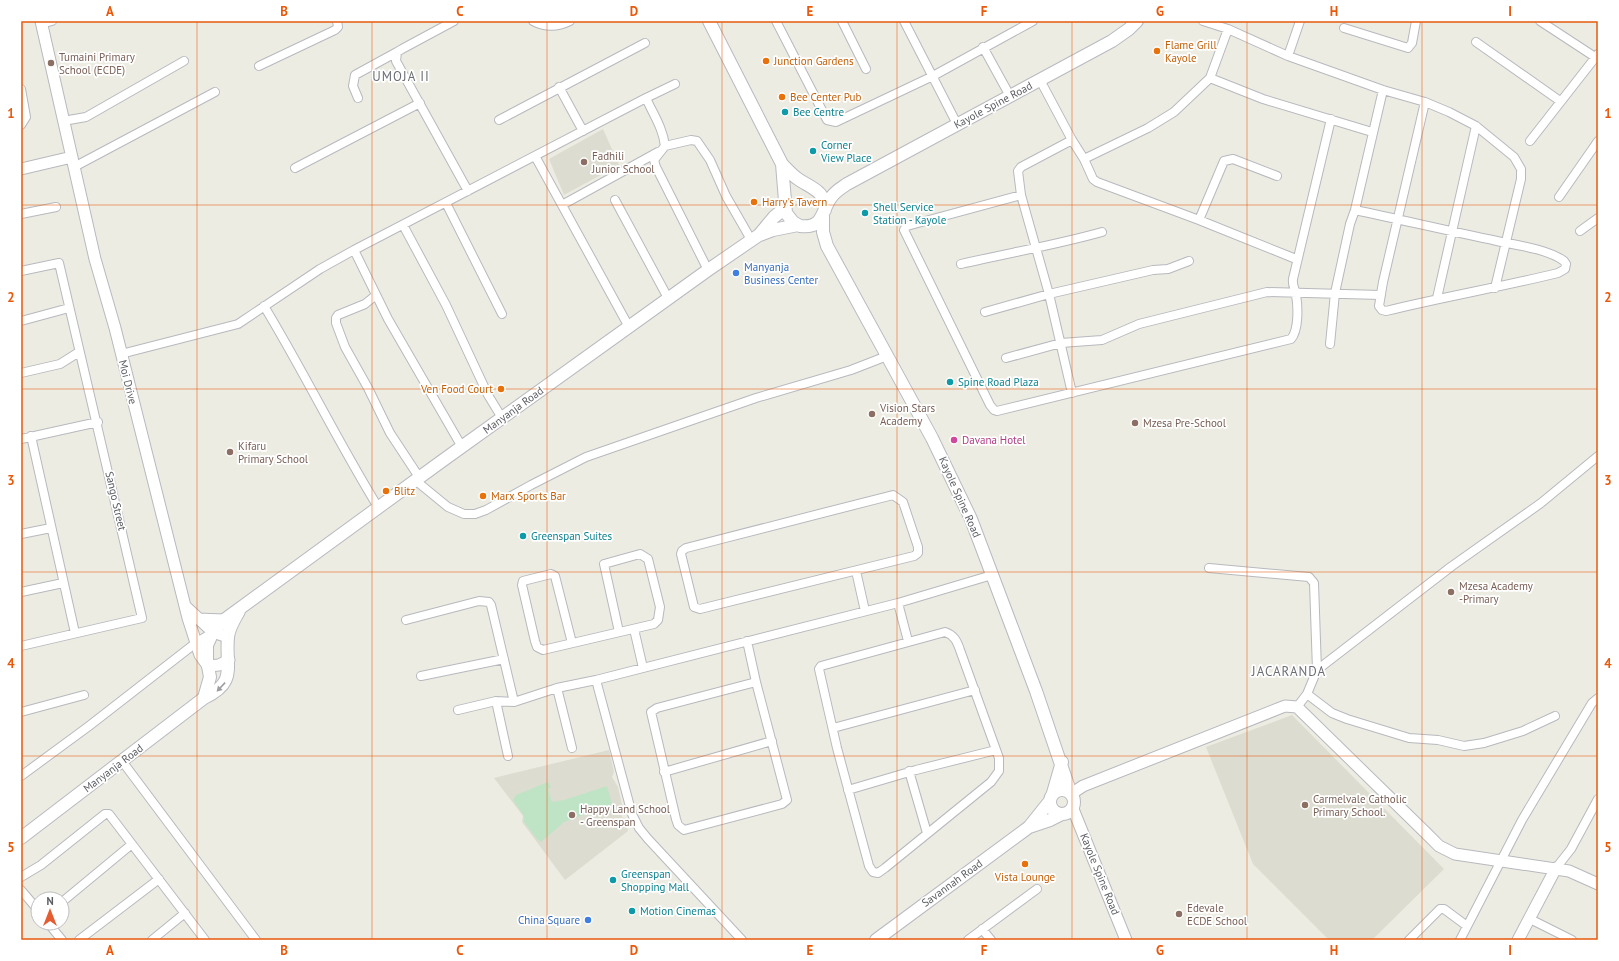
<svg xmlns="http://www.w3.org/2000/svg" width="1619" height="961" font-family="'PT Sans',sans-serif">
	<style>
		.education { fill: #dddcd0 }
		.grass { fill: #bfe4c5 }
		.lines { fill: none; stroke-linecap: round; stroke-linejoin: round }
		.minor-casing { stroke: #b7b9be; stroke-width: 10 }
		.tertiary-casing { stroke: #b7b9be; stroke-width: 13 }
		.secondary-casing { stroke: #b8bac0; stroke-width: 14 }
		.minor { stroke: #fff; stroke-width: 8 }
		.tertiary { stroke: #fff; stroke-width: 11 }
		.secondary { stroke: #fff; stroke-width: 12 }
		.oneway { fill: #9c9ea1 }
		.grid { fill: none; stroke: #e8590c; stroke-width: 1; stroke-opacity: 0.55 }
		.food-dot { fill: #e8710a; stroke: #fff; stroke-width: 1.5 }
		.education-dot { fill: #8d6e63; stroke: #fff; stroke-width: 1.5 }
		.culture-dot { fill: #0f9aa8; stroke: #fff; stroke-width: 1.5 }
		.shop-dot { fill: #3f7fe0; stroke: #fff; stroke-width: 1.5 }
		.hotel-dot { fill: #d1479c; stroke: #fff; stroke-width: 1.5 }
		.labels { text-anchor: middle; dominant-baseline: central; stroke-width: 3.5; stroke-linejoin: round; paint-order: stroke }
		.food-label { font-size: 11px; fill: #c56008; stroke: #fff; text-anchor: start }
		.education-label { font-size: 11px; fill: #785e54; stroke: #fff; text-anchor: start }
		.street-label { font-size: 11px; fill: #5a5d62; stroke: #fff }
		.culture-label { font-size: 11px; fill: #0d838f; stroke: #fff; text-anchor: start }
		.shop-label { font-size: 11px; fill: #366cbe; stroke: #fff; text-anchor: start }
		.hotel-label { font-size: 11px; fill: #b23c85; stroke: #fff; text-anchor: start }
		.quarter-label { font-size: 13px; letter-spacing: 1px; fill: #6b6e74; stroke: #fff }
		.neatline { fill: none; stroke: #e8590c; stroke-width: 1.5 }
		.grid-label { font-size: 13px; text-anchor: middle; font-weight: bold; fill: #e8590c }
	</style>
	<rect width="100%" height="100%" fill="#edece2"/>
	<!-- education -->
	<path class="education" d="M603 129 619 165 564 195 549 159Z
		M1292 715 1444 869 1372 940H1329L1253 864 1206 747Z
		M609 750 614 772 612 777 618 787 622 805 620 811 622 817 626 820 628 831 565 880 522 822 523 816 494 778Z"/>
	<!-- grass -->
	<path class="grass" d="M548 782 551 787 548 789 552 802 564 800 607 786 612 804 564 822 541 842 537 839 524 822V816L513 800 516 795Z"/>
	<g class="lines">
		<!-- minor casing -->
		<g class="minor-casing">
			<path id="minor" d="M454 21 402 49 397 52 396 61 468 191
				M533 21C546 28 558 27 570 21
				M776 21 827 120 836 122 933 76 1033 21
				M842 21 866 69
				M904 21 957 124
				M1203 21 1228 29 1288 56 1383 90 1425 102 1449 112 1476 126 1514 157 1521 169V179L1495 288
				M1540 21 1595 57
				M41 24 52 21
				M1344 28 1408 48 1412 43 1416 21
				M1476 42 1560 101
				M983 47 1010 96
				M1288 56 1300 21
				M259 66 335 30 338 27 337 21
				M1210 78 1263 99 1372 132
				M1040 80 1072 140 1084 159 1093 179 1097 182 1199 220 1296 259
				M559 87 583 131
				M21 89 26 117 21 125
				M358 98 353 86 355 75 397 52
				M646 98 675 84
				M499 120 645 43
				M63 121 86 117 184 61
				M1072 140 1021 167 1018 171 1021 195 1049 294 1072 393
				M1530 141 1598 54
				M665 146 691 140 697 141 710 160 726 196 749 236 748 243
				M535 156 629 327
				M1084 159 1148 128 1174 112 1210 78 1228 29
				M74 167 215 92
				M295 168 420 103
				M1021 195 907 226 904 230 990 405 994 410 997 411 1291 339C1299 330 1298 306 1296 295 1295 289 1292 285 1293 279L1331 119
				M1559 197 1598 141
				M615 200 668 298
				M446 203 502 314
				M562 205 658 152
				M1355 210C1402 220 1449 231 1497 241 1516 245 1548 249 1564 261L1566 264 1565 269 1558 273C1501 287 1443 297 1386 311L1382 310 1379 306 1383 282 1425 102
				M21 214 56 207
				M1199 220 1224 161 1233 159 1277 176
				M403 225 446 305 488 395 499 413
				M1580 231 1598 218
				M354 250 388 319 462 447
				M961 264C1008 253 1056 245 1102 232
				M21 271 59 263 142 618 21 646
				M376 295 365 304 338 315 336 318V323L345 347 368 388 390 433 419 477
				M1437 298 1476 126
				M264 306C304 372 338 442 378 507
				M985 312 1049 294 1153 270 1168 269 1189 261
				M21 321 69 308
				M1330 344 1335 293 1350 224 1355 210 1383 90
				M121 354 238 324 320 269 354 250 646 98C653 114 663 128 665 146L654 160 656 167 708 270
				M1006 358 1061 343 1102 340 1139 324 1267 292 1381 295
				M21 373 60 364 79 352
				M31 436 75 633
				M21 439 98 422
				M415 480 448 507 464 514H475L486 510 531 485 586 457 756 398 851 370 887 356
				M893 495 903 502 918 547V553L914 556 700 609 694 607 681 554 682 551 686 548Z
				M21 534 51 528
				M1209 568 1309 577 1314 583 1317 670 1307 694 1297 707
				M856 571 865 611
				M21 592 63 583
				M898 603 908 641
				M406 620 479 601 489 602 491 605 514 702
				M634 629 643 668
				M945 632C954 635 957 641 960 650L999 758V771L991 782 885 868 878 873 873 872 869 866 837 748 819 669 821 666Z
				M747 641 756 682 787 800 782 804 684 830 678 825 676 819 651 712 657 708 756 682
				M572 643 555 576 551 574 523 581 522 585 535 641 537 647 543 650 654 624 658 620 660 607 648 559 640 554 604 564 619 632
				M1317 670 1452 566 1541 503 1598 456
				M421 676 504 659
				M557 688 572 748
				M1307 694 1332 713 1347 719 1409 738 1438 740 1464 746 1484 743 1523 731 1555 716
				M496 701 508 756
				M458 710 496 701 514 702 557 688 596 680
				M21 712 84 695
				M833 728 975 690
				M122 761 256 940
				M909 771 927 833
				M664 772 772 741
				M21 776 89 726 197 642 212 633
				M848 790 916 770 996 750
				M1556 868 1571 849 1598 799
				M21 877 41 865 105 814H109L205 940
				M21 890 38 910
				M62 902 132 844
				M1530 919 1572 940
				M48 923 62 940
				M982 929 991 940
				M79 940 159 879
				M152 940 185 913
				M742 940 648 839 639 828 632 814 596 680 898 603 992 575
				M968 940 1037 889
				M1409 940 1440 909H1444L1467 926
				M1460 940 1522 820 1592 703 1598 698"/>
		</g>
		<!-- tertiary casing -->
		<g class="tertiary-casing">
			<path id="tertiary" d="M41 21 95 259 115 328 188 618 200 655 208 666 219 665 229 660
				M21 169 72 157
				M185 606 213 632 228 637
				M198 619 224 620
				M1071 794 1083 786 1285 706 1297 707 1427 834 1439 846 1455 854 1569 871 1598 884
				M1073 809 1126 940
				M1518 940 1556 868"/>
		</g>
		<!-- secondary casing -->
		<g class="secondary-casing">
			<path id="secondary" d="M709 21 782 164C787 169 792 175 798 179 811 188 826 191 825 210
				M782 164 786 213 793 222 800 226C823 229 821 213 830 199 834 192 841 188 847 184L1112 41 1129 29 1137 21
				M823 216V232L827 246 932 438 971 519 1036 691 1071 794
				M760 235 773 230 798 225
				M204 698 210 677 207 661V645L213 632 224 620 442 461 708 270 759 235 774 217 785 208
				M1050 802a12 12 0 1 1 24 0a12 12 0 1 1-24 0Z
				M1053 793 1062 762
				M1029 827 1050 820 1060 815
				M21 838 204 698C238 682 225 667 228 637 229 627 235 619 239 611
				M876 940 1029 827 1049 802"/>
		</g>
		<!-- minor -->
		<use href="#minor" class="minor"/>
		<!-- tertiary -->
		<use href="#tertiary" class="tertiary"/>
		<!-- secondary -->
		<use href="#secondary" class="secondary"/>
	</g>
	<!-- one-way arrows -->
	<defs><path id="oneway-solid" d="M-6-.8H1V-3.2L6.5 0L1 3.2V.8H-6Z"/></defs>
	<use class="oneway" href="#oneway-solid" transform="translate(221 687) rotate(133)"/>
	<!-- grid -->
	<path class="grid" d="M197 21V940M372 21V940M547 21V940M722 21V940M897 21V940M1072 21V940M1247 21V940M1422 21V940M21 205H1598M21 389H1598M21 572H1598M21 756H1598"/>
	<!-- markers -->
	<g class="food-dot">
		<circle cx="1157" cy="51" r="4"/>
		<circle cx="766" cy="61" r="4"/>
		<circle cx="782" cy="97" r="4"/>
		<circle cx="754" cy="202" r="4"/>
		<circle cx="501" cy="389" r="4"/>
		<circle cx="386" cy="491" r="4"/>
		<circle cx="483" cy="496" r="4"/>
		<circle cx="1025" cy="864" r="4"/>
	</g>
	<g class="education-dot">
		<circle cx="51" cy="63" r="4"/>
		<circle cx="584" cy="162" r="4"/>
		<circle cx="872" cy="414" r="4"/>
		<circle cx="1135" cy="423" r="4"/>
		<circle cx="230" cy="452" r="4"/>
		<circle cx="1451" cy="592" r="4"/>
		<circle cx="1305" cy="805" r="4"/>
		<circle cx="572" cy="815" r="4"/>
		<circle cx="1179" cy="914" r="4"/>
	</g>
	<g class="culture-dot">
		<circle cx="785" cy="112" r="4"/>
		<circle cx="813" cy="151" r="4"/>
		<circle cx="865" cy="213" r="4"/>
		<circle cx="950" cy="382" r="4"/>
		<circle cx="523" cy="536" r="4"/>
		<circle cx="613" cy="880" r="4"/>
		<circle cx="632" cy="911" r="4"/>
	</g>
	<g class="shop-dot">
		<circle cx="736" cy="273" r="4"/>
		<circle cx="588" cy="920" r="4"/>
	</g>
	<circle class="hotel-dot" cx="954" cy="440" r="4"/>
	<g class="labels">
		<!-- food labels -->
		<g class="food-label">
			<text x="1165" y="45">Flame Grill<tspan x="1165" dy="13">Kayole</tspan></text>
			<text x="774" y="61">Junction Gardens</text>
			<text x="790" y="97">Bee Center Pub</text>
			<text x="762" y="202">Harry's Tavern</text>
			<text x="493" y="389" text-anchor="end">Ven Food Court</text>
			<text x="394" y="491">Blitz</text>
			<text x="491" y="496">Marx Sports Bar</text>
			<text x="1025" y="877" text-anchor="middle">Vista Lounge</text>
		</g>
		<!-- education labels -->
		<g class="education-label">
			<text x="59" y="57">Tumaini Primary<tspan x="59" dy="13">School (ECDE)</tspan></text>
			<text x="592" y="156">Fadhili<tspan x="592" dy="13">Junior School</tspan></text>
			<text x="880" y="408">Vision Stars<tspan x="880" dy="13">Academy</tspan></text>
			<text x="1143" y="423">Mzesa Pre-School</text>
			<text x="238" y="446">Kifaru<tspan x="238" dy="13">Primary School</tspan></text>
			<text x="1459" y="586">Mzesa Academy<tspan x="1459" dy="13">-Primary</tspan></text>
			<text x="1313" y="799">Carmelvale Catholic<tspan x="1313" dy="13">Primary School.</tspan></text>
			<text x="580" y="809">Happy Land School<tspan x="580" dy="13">- Greenspan</tspan></text>
			<text x="1187" y="908">Edevale<tspan x="1187" dy="13">ECDE School</tspan></text>
		</g>
		<!-- street labels -->
		<g class="street-label">
			<text transform="translate(993 105) rotate(-28)">Kayole Spine Road</text>
			<text transform="translate(128 382) rotate(76)">Moi Drive</text>
			<text transform="translate(513 410) rotate(-36)">Manyanja Road</text>
			<text transform="translate(960 497) rotate(66)">Kayole Spine Road</text>
			<text transform="translate(116 501) rotate(77)">Sango Street</text>
			<text transform="translate(113 768) rotate(-37)">Manyanja Road</text>
			<text transform="translate(1100 874) rotate(68)">Kayole Spine Road</text>
			<text transform="translate(952 883) rotate(-36)">Savannah Road</text>
		</g>
		<!-- culture labels -->
		<g class="culture-label">
			<text x="793" y="112">Bee Centre</text>
			<text x="821" y="145">Corner<tspan x="821" dy="13">View Place</tspan></text>
			<text x="873" y="207">Shell Service<tspan x="873" dy="13">Station - Kayole</tspan></text>
			<text x="958" y="382">Spine Road Plaza</text>
			<text x="531" y="536">Greenspan Suites</text>
			<text x="621" y="874">Greenspan<tspan x="621" dy="13">Shopping Mall</tspan></text>
			<text x="640" y="911">Motion Cinemas</text>
		</g>
		<!-- shop labels -->
		<g class="shop-label">
			<text x="744" y="267">Manyanja<tspan x="744" dy="13">Business Center</tspan></text>
			<text x="580" y="920" text-anchor="end">China Square</text>
		</g>
		<!-- hotel labels -->
		<g class="hotel-label">
			<text x="962" y="440">Davana Hotel</text>
		</g>
		<!-- quarter labels -->
		<g class="quarter-label">
			<text x="401" y="76">UMOJA II</text>
			<text x="1289" y="671">JACARANDA</text>
		</g>
	</g>
	<!-- border -->
	<rect width="1619" height="961" fill="none" stroke="#ffffff" stroke-width="44"/>
	<!-- north arrow -->
	<g transform="translate(50 911)"><circle r="19" fill="#ffffff" stroke="#bdbec0"/>
	<path d="M0-3L7 15L0 10L-7 15Z" fill="#e45d31"/>
	<text y="-6" font-size="11" font-weight="bold" text-anchor="middle" fill="#5a5d62">N</text>
	</g>
	<rect x="22" y="22" width="1575" height="917" class="neatline"/>
	<g class="grid-label">
		<text x="110" y="16">A</text>
		<text x="284" y="16">B</text>
		<text x="460" y="16">C</text>
		<text x="634" y="16">D</text>
		<text x="810" y="16">E</text>
		<text x="984" y="16">F</text>
		<text x="1160" y="16">G</text>
		<text x="1334" y="16">H</text>
		<text x="1510" y="16">I</text>
		<text x="11" y="118">1</text>
		<text x="1608" y="118">1</text>
		<text x="11" y="302">2</text>
		<text x="1608" y="302">2</text>
		<text x="11" y="485">3</text>
		<text x="1608" y="485">3</text>
		<text x="11" y="668">4</text>
		<text x="1608" y="668">4</text>
		<text x="11" y="852">5</text>
		<text x="1608" y="852">5</text>
		<text x="110" y="955">A</text>
		<text x="284" y="955">B</text>
		<text x="460" y="955">C</text>
		<text x="634" y="955">D</text>
		<text x="810" y="955">E</text>
		<text x="984" y="955">F</text>
		<text x="1160" y="955">G</text>
		<text x="1334" y="955">H</text>
		<text x="1510" y="955">I</text>
	</g>
</svg>
